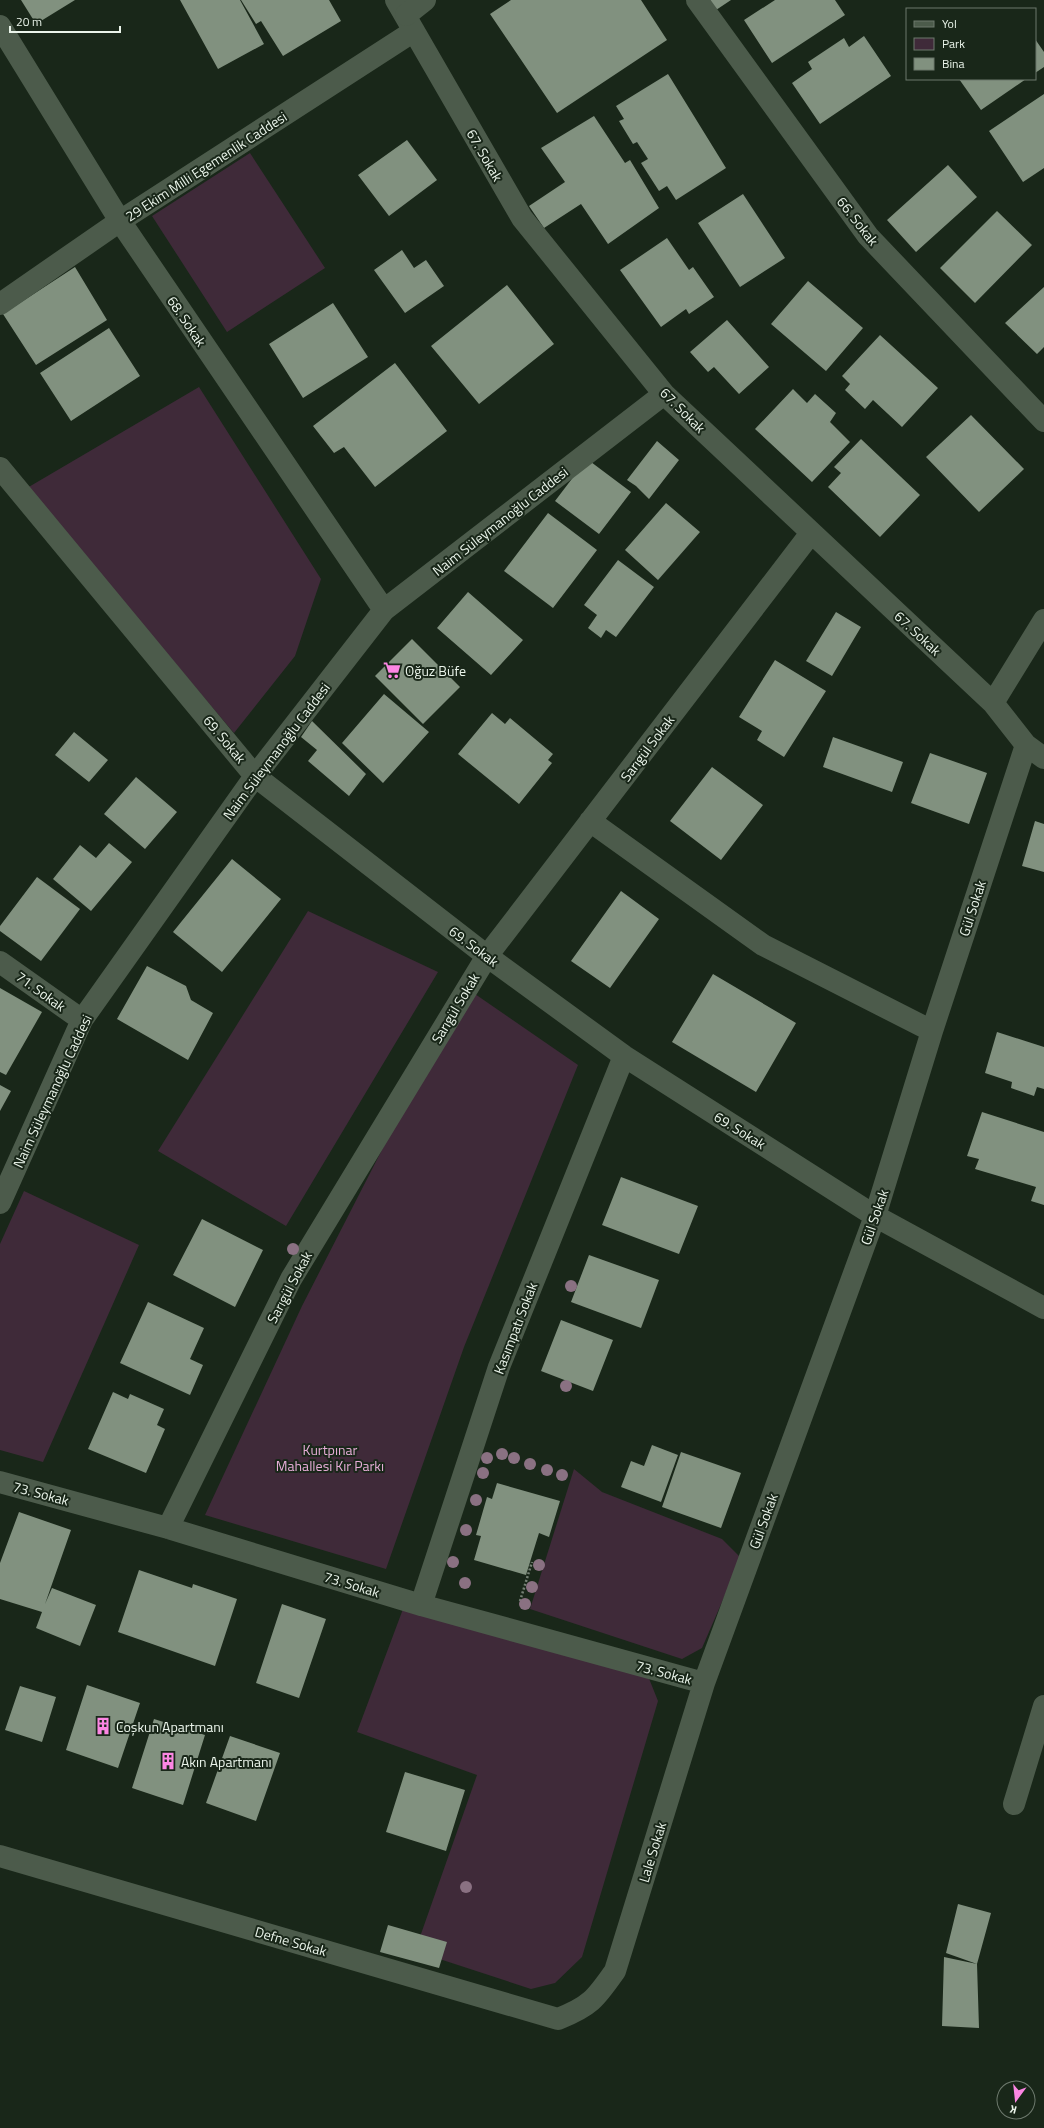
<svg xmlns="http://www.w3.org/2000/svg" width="1044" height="2128" font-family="'Titillium Web',sans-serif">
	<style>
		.green { fill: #3f2a39 }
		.building { fill: #81917f }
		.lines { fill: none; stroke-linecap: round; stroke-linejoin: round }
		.path { stroke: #758175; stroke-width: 2.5; stroke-dasharray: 2 2; stroke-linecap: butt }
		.minor { stroke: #4c5b4b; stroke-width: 22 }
		.tertiary { stroke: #4c5b4b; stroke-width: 22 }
		.tree { fill: #8a7182 }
		.labels { text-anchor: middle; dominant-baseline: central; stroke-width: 4; stroke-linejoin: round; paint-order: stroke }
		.street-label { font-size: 14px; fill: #eaf4ea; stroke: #192719 }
		.poi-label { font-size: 14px; fill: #eaf4ea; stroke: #192719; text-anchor: start }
		.park-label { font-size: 14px; fill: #e7add8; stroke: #192719 }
	</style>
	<rect width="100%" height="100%" fill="#192719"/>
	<!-- green -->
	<path class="green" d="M250 153 325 268 227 332 152 216Z
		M199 387 321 579 295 656 234 733 27 488Z
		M308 911 438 972 286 1226 158 1151Z
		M475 994 578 1065 464 1347 386 1569 205 1515 302 1306 386 1142Z
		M24 1191 139 1245 43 1462 0 1450V1244Z
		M574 1469 602 1492 722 1539 741 1558 702 1648 682 1659 530 1609Z
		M403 1609 648 1676 658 1701 582 1957 555 1983 531 1989 415 1951 477 1775 357 1732Z"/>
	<!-- building -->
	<path class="building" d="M21 0H75L36 24Z
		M180 0H240L264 44 218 69Z
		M241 0H329L341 21 283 56 261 21 256 24Z
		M511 0H641L667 40 557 113 490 14Z
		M710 0H731L716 10Z
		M775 0H835L845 15 772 63 744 20Z
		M864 36 891 76 820 124 792 83 812 69 808 62 844 38 849 47Z
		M1035 39 1044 52V67L1035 73Z
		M668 74 726 168 676 200 667 186 659 191 641 163 648 159 637 142 633 144 619 121 624 119 616 106Z
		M959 79H1026L981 110Z
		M1044 94V168L1023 182 989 131Z
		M594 116 625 163 630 160 659 208 608 244 581 204 544 228 529 206 565 182 541 148Z
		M407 140 437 180 389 216 358 175Z
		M948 165 977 197 916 252 887 220Z
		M743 194 785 258 740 287 698 223Z
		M997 211 1032 245 975 303 940 268Z
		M667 238 689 270 693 267 714 297 689 314 686 309 661 327 620 270Z
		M402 250 414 268 426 260 444 286 405 313 374 270Z
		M75 267 107 320 36 365 3 314Z
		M808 281 863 328 826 371 771 324Z
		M507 285 554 344 479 404 431 346Z
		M1044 287V347L1037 354 1005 323Z
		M333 303 368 357 303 398 269 344Z
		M727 320 769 367 739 394 714 367 708 372 690 352Z
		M109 328 140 376 71 421 40 373Z
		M880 335 938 388 902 427 873 400 865 409 845 390 850 384 842 376Z
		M395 363 447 431 375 487 344 447 334 453 313 426Z
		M793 389 807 403 815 394 836 413 830 422 850 442 812 482 755 429Z
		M971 415 1024 469 979 512 926 457Z
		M861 439 920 495 880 537 828 487 841 473 834 467Z
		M657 441 679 460 649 499 636 486 627 480Z
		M587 459 631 492 599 534 555 501Z
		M666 503 700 532 658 580 625 550Z
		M548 513 597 550 553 608 504 571Z
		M618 560 654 587 616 637 606 630 601 638 588 628 597 615 584 605Z
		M468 592 523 640 491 675 437 628Z
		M836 612 861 627 832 676 806 661Z
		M412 639 460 687 423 724 375 676Z
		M775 660 826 691 784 757 757 740 762 731 739 717Z
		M384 694 429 732 383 783 342 743Z
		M492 713 505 724 510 718 553 754 548 760 552 763 519 804 458 754Z
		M312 721 366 774 349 796 308 761 317 750 301 737Z
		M74 732 108 760 89 782 55 755Z
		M833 737 903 762 892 792 823 767Z
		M930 753 987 773 969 824 911 803Z
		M712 767 763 805 721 860 670 821Z
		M136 777 177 812 145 849 104 814Z
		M1035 821 1044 824V872L1022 866Z
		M109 843 132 862 91 911 53 879 80 845 96 858Z
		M232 859 281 899 222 972 173 932Z
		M37 877 80 909 41 961 0 931V926Z
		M621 891 659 919 610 988 571 961Z
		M147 966 186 986 191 1000 213 1013 188 1060 117 1019Z
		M713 974 796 1023 756 1092 672 1042Z
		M0 988 42 1012 6 1075 0 1072Z
		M997 1032 1044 1047V1089L1037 1087 1034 1096 1011 1088 1012 1082 985 1073Z
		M0 1085 11 1091 0 1111Z
		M982 1112 1044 1132V1205L1031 1201 1036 1187 975 1169 979 1159 967 1156Z
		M621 1177 698 1206 679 1254 602 1225Z
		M202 1219 263 1250 235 1307 173 1275Z
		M589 1255 659 1280 641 1328 571 1302Z
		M148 1302 204 1328 190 1359 203 1365 190 1395 120 1363Z
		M561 1320 613 1340 593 1391 541 1371Z
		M113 1392 128 1399 130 1394 164 1409 157 1425 165 1429 146 1473 88 1449Z
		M652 1445 678 1455 661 1502 621 1487 631 1461 644 1466Z
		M681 1452 741 1473 721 1528 662 1507Z
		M497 1483 560 1501 549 1537 539 1533 526 1575 474 1560 481 1536 476 1535 487 1497 492 1499Z
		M19 1512 71 1530 45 1604 52 1588 96 1605 80 1646 36 1628 42 1612 0 1599V1563Z
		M139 1570 192 1588 193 1584 237 1599 215 1666 118 1632Z
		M282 1604 326 1619 299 1698 256 1683Z
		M87 1685 140 1703 118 1768 66 1750Z
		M20 1686 56 1697 42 1742 5 1730Z
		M154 1719 205 1735 183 1805 132 1788Z
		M230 1736 280 1753 256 1821 206 1803Z
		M405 1772 465 1790 446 1851 386 1832Z
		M958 1904 991 1913 977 1964 979 2028 942 2026 944 1957 977 1964 946 1953Z
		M388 1925 447 1942 439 1968 380 1952Z"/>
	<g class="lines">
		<!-- path -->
		<path class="path" d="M520 1601 532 1562"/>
		<!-- minor -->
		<path class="minor" d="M396 0 522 218 664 394 993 703 1026 745 1044 758
			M697 0 868 236 1044 421
			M0 26 120 221 384 610
			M0 304 120 221 414 31
			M0 468 255 776 487 956 624 1056 875 1216 1044 1308
			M993 703 1044 620
			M590 821 763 945 932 1031
			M0 962 82 1020
			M0 1203 82 1020 255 776 384 610 664 394
			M0 1482 168 1528 421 1605 704 1683
			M168 1528 291 1279 487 956 811 533
			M421 1605 499 1367 624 1056
			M1014 1804 1044 1706
			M0 1856 558 2019C591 2006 596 1998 615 1971L704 1683 875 1216 932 1031 1026 745"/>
		<!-- tertiary -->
		<path class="tertiary" d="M406 15 425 0"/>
	</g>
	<!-- trees -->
	<g class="tree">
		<circle cx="293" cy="1249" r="6"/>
		<circle cx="571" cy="1286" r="6"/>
		<circle cx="566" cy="1386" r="6"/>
		<circle cx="502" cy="1454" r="6"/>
		<circle cx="487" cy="1458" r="6"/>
		<circle cx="514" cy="1458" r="6"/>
		<circle cx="530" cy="1464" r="6"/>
		<circle cx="547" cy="1470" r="6"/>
		<circle cx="483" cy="1473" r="6"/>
		<circle cx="562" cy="1475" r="6"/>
		<circle cx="476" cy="1500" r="6"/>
		<circle cx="466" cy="1530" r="6"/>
		<circle cx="453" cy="1562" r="6"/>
		<circle cx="539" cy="1565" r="6"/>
		<circle cx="465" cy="1583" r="6"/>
		<circle cx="532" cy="1587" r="6"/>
		<circle cx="525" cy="1604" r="6"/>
		<circle cx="466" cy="1887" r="6"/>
	</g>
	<!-- icons -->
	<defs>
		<g id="supermarket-bare" transform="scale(1.38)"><path d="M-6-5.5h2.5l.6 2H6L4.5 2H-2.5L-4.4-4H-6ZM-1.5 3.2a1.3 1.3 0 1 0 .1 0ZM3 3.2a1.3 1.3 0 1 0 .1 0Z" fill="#fc86e3" stroke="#192719" stroke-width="2.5" paint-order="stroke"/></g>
		<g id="building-bare" transform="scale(1.38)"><path d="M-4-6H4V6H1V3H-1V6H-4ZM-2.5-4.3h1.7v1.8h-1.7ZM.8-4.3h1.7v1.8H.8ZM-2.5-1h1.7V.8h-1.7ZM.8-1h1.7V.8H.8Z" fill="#fc86e3" stroke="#192719" stroke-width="2.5" paint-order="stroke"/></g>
	</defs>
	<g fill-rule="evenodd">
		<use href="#supermarket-bare" x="392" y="670"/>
		<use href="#building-bare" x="103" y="1726"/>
		<use href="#building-bare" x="168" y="1761"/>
	</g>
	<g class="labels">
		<!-- street labels -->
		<g class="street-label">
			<text transform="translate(485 155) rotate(60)">67. Sokak</text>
			<text transform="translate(206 166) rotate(-33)">29 Ekim Milli Egemenlik Caddesi</text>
			<text transform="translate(858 221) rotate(52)">66. Sokak</text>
			<text transform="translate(187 321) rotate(56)">68. Sokak</text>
			<text transform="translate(683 410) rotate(45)">67. Sokak</text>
			<text transform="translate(500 521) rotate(-38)">Naim Süleymanoğlu Caddesi</text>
			<text transform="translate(918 633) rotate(43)">67. Sokak</text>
			<text transform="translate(225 739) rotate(50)">69. Sokak</text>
			<text transform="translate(647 748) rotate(-53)">Sarıgül Sokak</text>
			<text transform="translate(276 751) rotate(-53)">Naim Süleymanoğlu Caddesi</text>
			<text transform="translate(972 908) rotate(-72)">Gül Sokak</text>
			<text transform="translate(474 946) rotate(37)">69. Sokak</text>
			<text transform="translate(41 991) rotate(36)">71. Sokak</text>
			<text transform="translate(455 1008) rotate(-59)">Sarıgül Sokak</text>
			<text transform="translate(52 1091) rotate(-65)">Naim Süleymanoğlu Caddesi</text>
			<text transform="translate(740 1130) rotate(32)">69. Sokak</text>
			<text transform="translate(874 1217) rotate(-71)">Gül Sokak</text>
			<text transform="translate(289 1287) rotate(-62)">Sarıgül Sokak</text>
			<text transform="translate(515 1328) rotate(-69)">Kasımpatı Sokak</text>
			<text transform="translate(41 1493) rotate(15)">73. Sokak</text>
			<text transform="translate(763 1521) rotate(-70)">Gül Sokak</text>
			<text transform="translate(352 1584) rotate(17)">73. Sokak</text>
			<text transform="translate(664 1672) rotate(15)">73. Sokak</text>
			<text transform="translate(652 1852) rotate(-73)">Lale Sokak</text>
			<text transform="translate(291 1941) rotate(16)">Defne Sokak</text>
		</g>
		<!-- poi labels -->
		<g class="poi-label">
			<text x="405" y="670">Oğuz Büfe</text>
			<text x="116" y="1726">Coşkun Apartmanı</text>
			<text x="181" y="1761">Akın Apartmanı</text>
		</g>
		<!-- park labels -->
		<g class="park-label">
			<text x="330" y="1449">Kurtpınar<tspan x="330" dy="16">Mahallesi Kır Parkı</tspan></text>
		</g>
	</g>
	<!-- legend -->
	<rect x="906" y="8" width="130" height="72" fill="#192719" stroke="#6d796d"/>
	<rect x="914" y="21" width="20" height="6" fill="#4c5b4b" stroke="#6d796d"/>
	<text x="942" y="28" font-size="12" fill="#eaf4ea">Yol</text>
	<rect x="914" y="38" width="20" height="12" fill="#3f2a39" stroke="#6d796d"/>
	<text x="942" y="48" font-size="12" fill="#eaf4ea">Park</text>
	<rect x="914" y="58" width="20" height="12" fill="#81917f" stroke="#6d796d"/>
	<text x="942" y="68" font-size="12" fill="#eaf4ea">Bina</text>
	<!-- north arrow -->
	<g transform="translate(1016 2100) rotate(195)"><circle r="19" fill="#192719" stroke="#6d796d"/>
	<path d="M0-3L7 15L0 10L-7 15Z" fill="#fc86e3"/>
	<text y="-6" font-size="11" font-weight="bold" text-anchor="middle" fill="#eaf4ea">K</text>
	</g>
	<!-- scale -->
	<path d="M10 26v6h110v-6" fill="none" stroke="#eaf4ea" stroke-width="2"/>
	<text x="16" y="26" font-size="12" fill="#eaf4ea" stroke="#192719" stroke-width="3" paint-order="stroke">20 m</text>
</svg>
